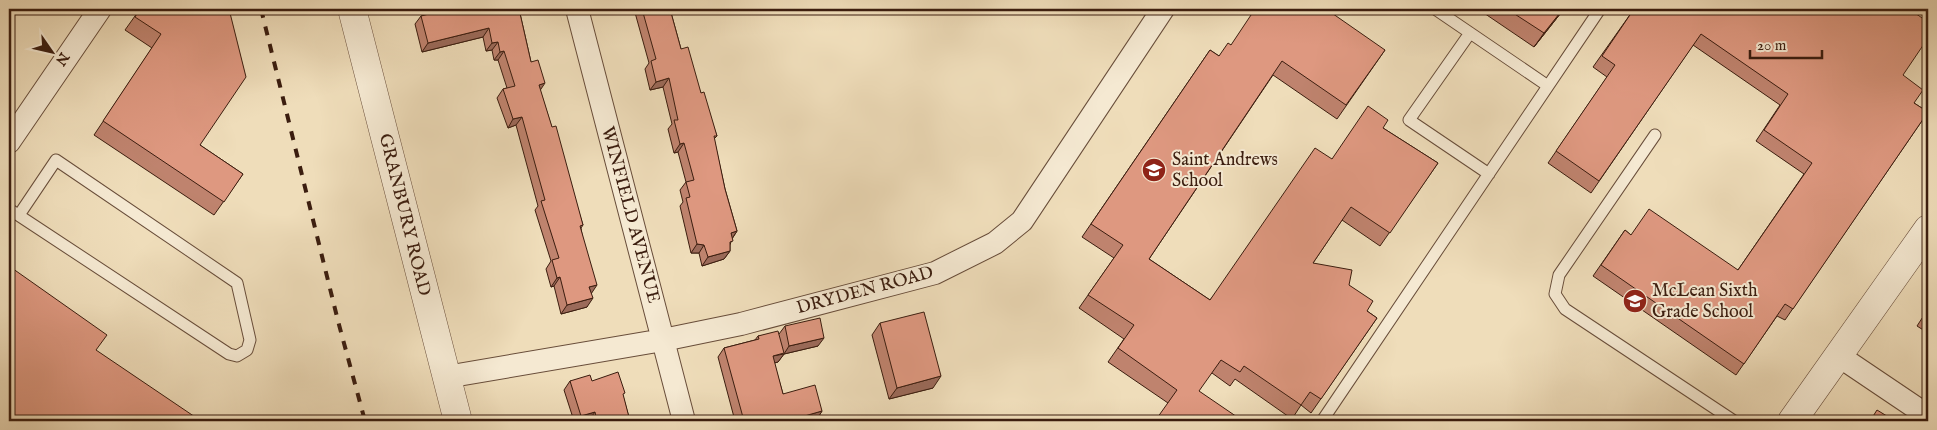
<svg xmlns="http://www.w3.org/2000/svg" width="1937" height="430" font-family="'IM FELL English',serif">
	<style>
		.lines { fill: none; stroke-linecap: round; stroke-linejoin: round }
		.service-casing { stroke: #684d3a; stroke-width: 13 }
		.minor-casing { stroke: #684d3a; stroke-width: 24 }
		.tertiary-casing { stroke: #684d3a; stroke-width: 29 }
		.service { stroke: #f5e9d2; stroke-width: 11 }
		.minor { stroke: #f5e9d2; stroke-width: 22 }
		.tertiary { stroke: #f5e9d2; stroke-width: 28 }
		.rail { stroke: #3b1d0f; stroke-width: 4; stroke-dasharray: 9 9; stroke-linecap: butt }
		.wall { fill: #bf836e; stroke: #3b1d0f }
		.shaded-wall { fill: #9b6a5a; stroke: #3b1d0f }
		.building { fill: #de9880; stroke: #3b1d0f }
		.labels { text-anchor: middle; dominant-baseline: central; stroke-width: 4; stroke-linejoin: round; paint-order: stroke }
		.poi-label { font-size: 18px; fill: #3b1d0f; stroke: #f5e9d2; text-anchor: start }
		.street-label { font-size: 18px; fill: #3b1d0f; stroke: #f5e9d2 }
	</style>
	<rect width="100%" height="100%" fill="#efddba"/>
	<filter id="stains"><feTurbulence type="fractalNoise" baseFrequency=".004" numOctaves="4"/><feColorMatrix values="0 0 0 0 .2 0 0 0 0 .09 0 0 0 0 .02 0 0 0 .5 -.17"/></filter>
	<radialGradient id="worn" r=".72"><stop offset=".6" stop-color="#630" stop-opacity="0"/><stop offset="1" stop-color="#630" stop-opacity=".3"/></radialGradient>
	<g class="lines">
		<!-- service casing -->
		<g class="service-casing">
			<path id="service" d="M1435 9 1548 86
				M1470 33 1409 120 1489 174
				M1655 135 1559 275 1555 294 1565 309 1734 421
				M9 209 229 354 237 356 247 350 250 340 237 283 56 160 19 215
				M1322 421 1600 9"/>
		</g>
		<!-- minor casing -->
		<g class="minor-casing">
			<path id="minor" d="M577 9 684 421
				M9 142 100 9
				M1839 356 1928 416
				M446 377 663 340 741 324 935 273 995 243 1022 221 1163 9"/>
		</g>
		<!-- tertiary casing -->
		<g class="tertiary-casing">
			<path id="tertiary" d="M352 9 458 421
				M1792 421 1928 229"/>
		</g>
		<!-- service -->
		<use href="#service" class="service"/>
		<!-- minor -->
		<use href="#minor" class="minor"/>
		<!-- tertiary -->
		<use href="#tertiary" class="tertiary"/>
		<!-- rail -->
		<path class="rail" d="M261 9 338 321 365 421"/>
	</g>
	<!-- wall -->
	<path class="wall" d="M140 9H229L200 145 243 174 214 215 94 135 152 48 125 30Z
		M519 9 531 62 583 225 581 228 591 294 587 307 561 314 554 286 551 287 546 269 551 261 535 210 538 206 516 125 508 128 497 98 503 89 507 88 498 60H494L492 50 486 51 483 37 422 52 415 24 421 16Z
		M634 9H670L681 49 701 93 717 136 714 139 725 189 737 231 732 239 730 245V251L724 259 702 266 699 253H691L680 206 683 202 680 190 686 182 678 152 674 153 668 129 672 124 663 87 650 90 645 69 649 63Z
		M1478 9H1564L1534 47Z
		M1634 9 1903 75 1914 103 1928 112 1785 320 1777 316 1736 375 1593 276 1625 230 1631 235 1738 270 1804 174 1756 141 1780 105 1693 45 1591 193 1548 163 1607 77 1593 67Z
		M1230 45 1385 50 1337 119 1273 75 1149 259 1210 300 1332 159 1383 128 1438 163 1380 246 1342 220 1313 263 1349 285 1367 311 1377 318 1311 413 1301 405 1292 419 1235 379 1230 386 1212 373 1168 403 1108 362 1124 339 1079 308 1114 258 1082 237 1210 50 1219 56Z
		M1928 309V333L1917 326Z
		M880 323 933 388 889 399 872 335Z
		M785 326 818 346 784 354 778 362 774 363 783 394 822 411 817 419 810 421H735L718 357 724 348 755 340 758 336 779 334Z
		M570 381 623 396 630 421H589V420L586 421H574L564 390Z"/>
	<!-- shaded-wall -->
	<path class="shaded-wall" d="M1563 9H1564L1534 47 1544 33Z
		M489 28 483 37 422 52 428 43Z
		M498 42 492 50 486 51 492 43Z
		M504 51 498 60H494L500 52Z
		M669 78 663 87 650 90 656 82Z
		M545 83 539 92V85Z
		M522 117 516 125 508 128 513 119Z
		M684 143 678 152 674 153 680 144Z
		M737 231 731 240V233Z
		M697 244 704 245 699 253H691Z
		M730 251 724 259 702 266 708 257Z
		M560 277 554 286 551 287 557 278Z
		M597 285 591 294 589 287Z
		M593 298 587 307 561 314 567 305Z
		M824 338 818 346 784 354 778 362 767 365 773 356 784 354 789 346Z
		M941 376 933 388 889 399 897 388Z
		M822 411 817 419 810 421H798L801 417Z
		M595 412 589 420 586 421H578L581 416Z"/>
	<!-- building -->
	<path class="building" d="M140 9H229L246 77 200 145 243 174 224 202 103 121 161 34 135 17Z
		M449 9H519L531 62 538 60 545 83 539 85 552 127 556 126 583 225 580 226 597 285 589 287 593 298 567 305 560 277 557 278 552 260 559 258 541 201 545 200 522 117 513 119 503 89 515 86 504 51 500 52 498 42 492 43 489 28 428 43 421 16Z
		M642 9H670L681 49 688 47 701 93 704 92 717 136H714L725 189 737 231 731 233 733 241 730 242V251L708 257 704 245 697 244 686 198 690 197 686 182 694 180 684 143 680 144 674 120H678L669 78 656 82 651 61 656 59Z
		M1255 9H1326L1385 50 1346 105 1282 61 1149 259 1210 300 1315 148 1332 159 1368 106 1388 120 1383 128 1438 163 1390 233 1351 207 1313 263 1352 270 1349 285 1373 301 1367 311 1377 318 1321 399 1310 392 1301 405 1244 366 1240 372 1221 360 1199 391 1243 421H1155L1177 390 1118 348 1134 325 1088 295 1123 245 1091 224 1210 50 1219 56 1228 43 1231 45Z
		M1507 9H1563L1544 33Z
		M1634 9H1909L1928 22V38L1903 75 1923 90 1914 103 1928 112 1793 309 1785 304 1744 364 1601 265 1625 230 1631 235 1649 209 1738 270 1812 163 1764 130 1788 94 1701 34 1599 181 1556 151 1615 65 1602 56Z
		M9 266 107 335 96 350 201 421H9Z
		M1928 310V321L1923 317Z
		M924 312 941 376 897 388 880 323Z
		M820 318 824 338 789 346 785 326Z
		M778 331 784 353 773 356 783 394 815 385 822 411 801 417 803 421H744L724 348 759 339 758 336Z
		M618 372 625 393 623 394 630 421H597L595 412 581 416 570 381 590 375 592 381Z
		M1877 410 1895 421H1870Z"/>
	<!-- icons -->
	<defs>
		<g id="school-disc" transform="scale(1.25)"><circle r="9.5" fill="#8f2418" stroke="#f5e9d2"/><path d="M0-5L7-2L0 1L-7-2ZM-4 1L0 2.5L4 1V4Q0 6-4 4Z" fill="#fff"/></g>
	</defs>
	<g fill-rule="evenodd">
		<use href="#school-disc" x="1154" y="170"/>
		<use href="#school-disc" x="1635" y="301"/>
	</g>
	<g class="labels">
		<!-- poi labels -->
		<g class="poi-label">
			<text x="1172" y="160">Saint Andrews<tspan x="1172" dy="21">School</tspan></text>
			<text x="1652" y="291">McLean Sixth<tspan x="1652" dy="21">Grade School</tspan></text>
		</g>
		<!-- street labels -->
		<g class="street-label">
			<text transform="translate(404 215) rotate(76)">GRANBURY ROAD</text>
			<text transform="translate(630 215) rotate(75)">WINFIELD AVENUE</text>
			<text transform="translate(865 291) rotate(-15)">DRYDEN ROAD</text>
		</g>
	</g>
	<!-- margin -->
	<rect width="1937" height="430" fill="none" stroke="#efddba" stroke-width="30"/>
	<rect x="10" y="10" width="1917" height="410" fill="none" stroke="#3b1d0f" stroke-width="2.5"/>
	<rect x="15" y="15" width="1907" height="400" fill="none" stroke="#3b1d0f"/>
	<!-- north arrow -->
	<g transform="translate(52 52) rotate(124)" stroke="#f5e9d2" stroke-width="4" paint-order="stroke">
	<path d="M0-4L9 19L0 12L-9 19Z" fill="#3b1d0f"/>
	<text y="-8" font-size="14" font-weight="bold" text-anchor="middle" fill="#3b1d0f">N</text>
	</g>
	<!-- scale -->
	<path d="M1750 50v8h72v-8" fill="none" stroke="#3b1d0f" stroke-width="2.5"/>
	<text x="1757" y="50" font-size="15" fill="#3b1d0f" stroke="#f5e9d2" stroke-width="4" paint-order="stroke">20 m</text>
	<rect width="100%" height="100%" filter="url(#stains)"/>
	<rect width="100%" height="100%" fill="url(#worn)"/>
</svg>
